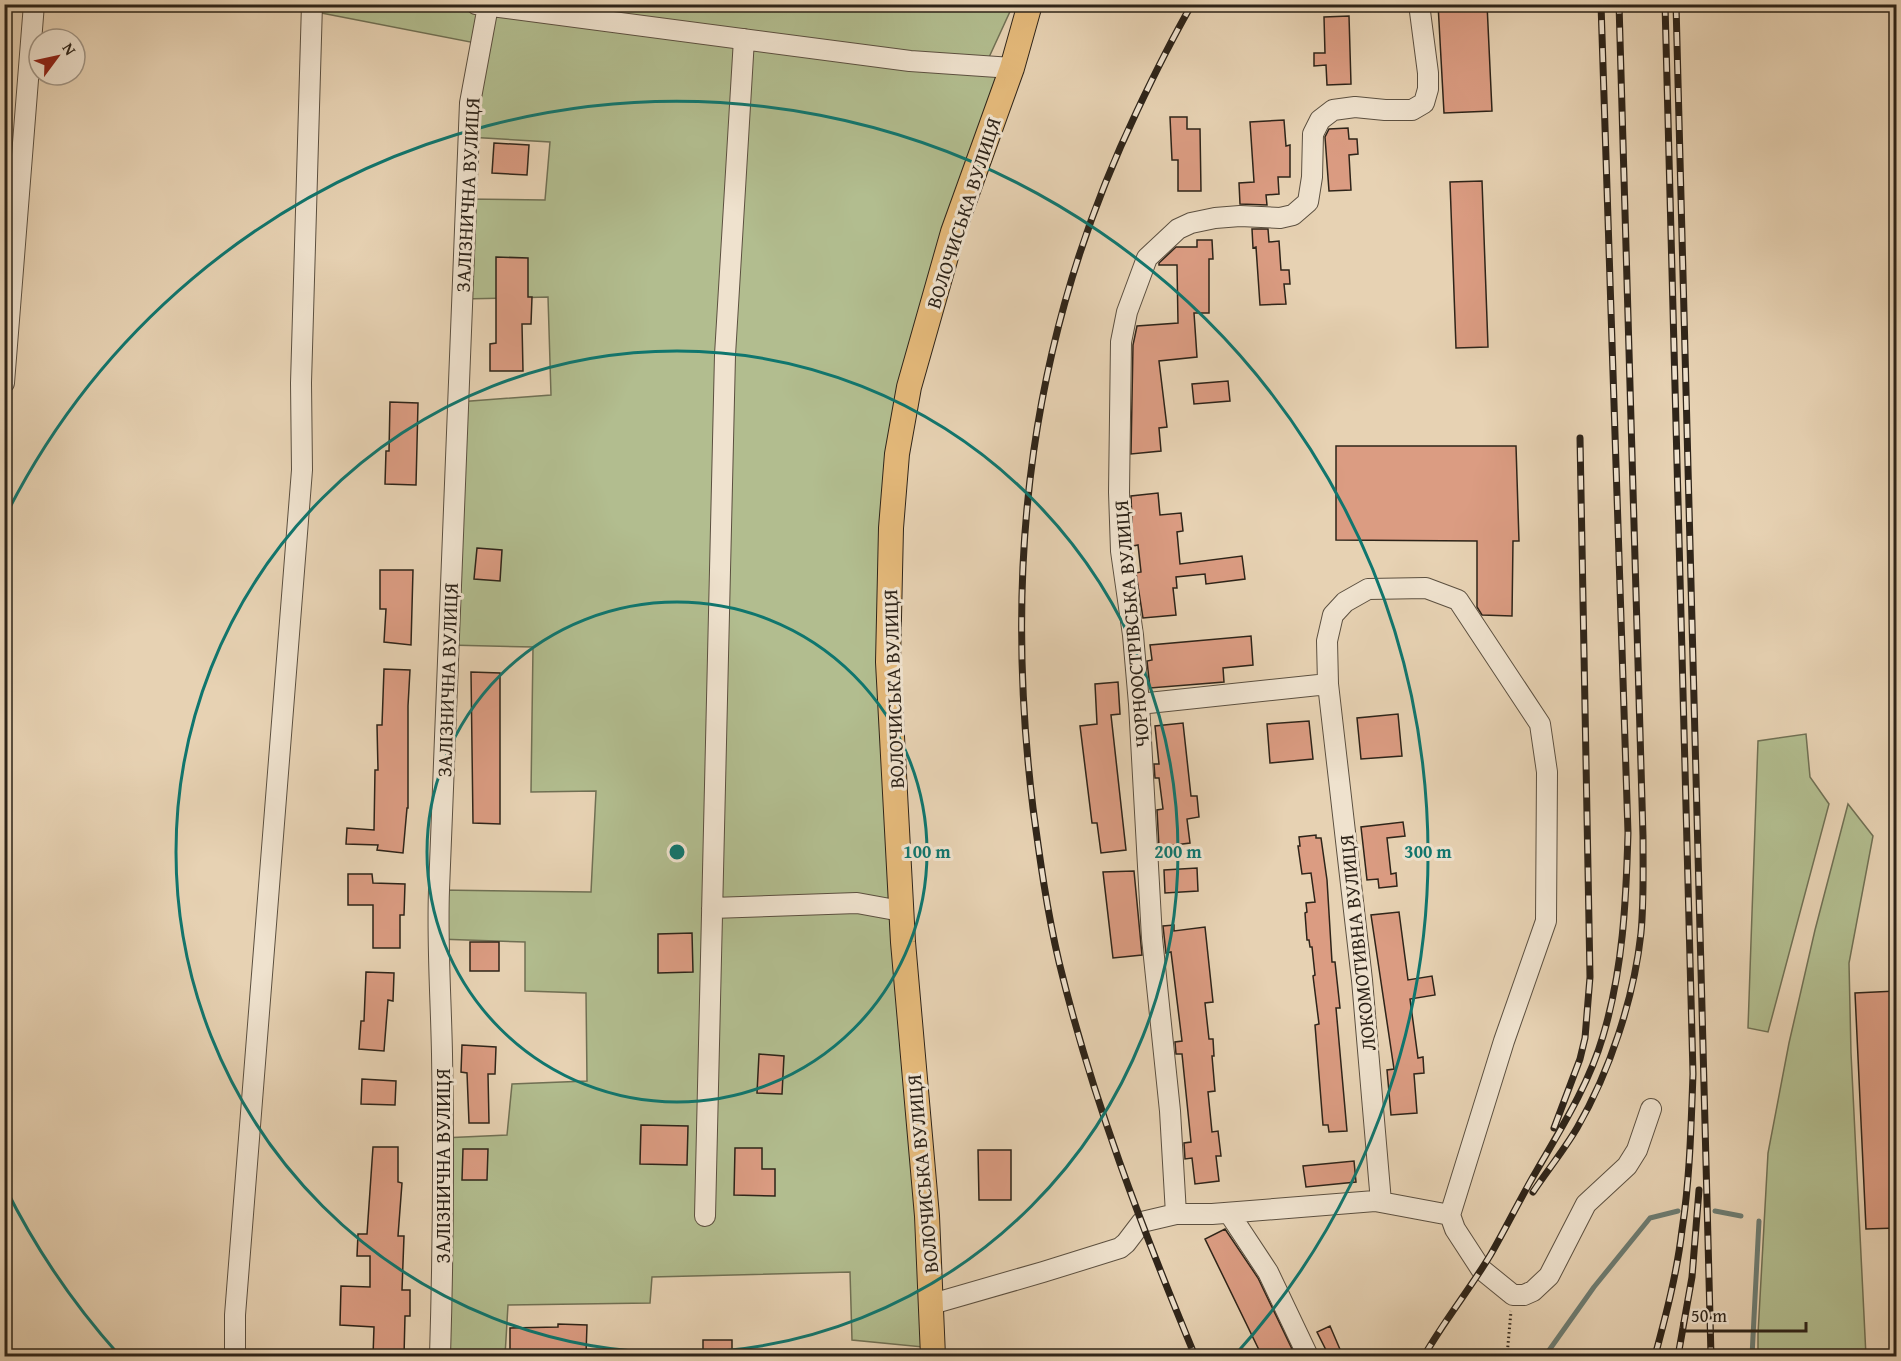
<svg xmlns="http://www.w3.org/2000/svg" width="1901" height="1361" font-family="'Gentium Book Plus',serif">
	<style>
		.green { fill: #b2bd8f; stroke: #707054; stroke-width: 1.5 }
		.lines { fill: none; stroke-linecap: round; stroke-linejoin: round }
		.stream { stroke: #6d7c72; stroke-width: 5 }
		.building { fill: #db9c82; stroke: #2e2419; stroke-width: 1.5 }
		.minor-casing { stroke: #5c5040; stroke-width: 22 }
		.major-casing { stroke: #2e2419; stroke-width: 26 }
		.path { stroke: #2e2419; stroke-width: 3; stroke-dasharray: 1.5 3; stroke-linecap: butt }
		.minor { stroke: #efe2ce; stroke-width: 20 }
		.major { stroke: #e4b97a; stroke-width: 24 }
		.rail-casing { stroke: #2e2419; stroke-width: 7 }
		.rail { stroke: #efe2ce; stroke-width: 4.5; stroke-dasharray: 14; stroke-linecap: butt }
		.ring { fill: none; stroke: #0f766e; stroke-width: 3 }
		.labels { text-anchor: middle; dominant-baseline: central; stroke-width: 6; stroke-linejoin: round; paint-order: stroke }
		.street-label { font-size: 20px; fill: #2e2419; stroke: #efe2ce }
		.centre { fill: #0f766e; stroke: #efe2ce; stroke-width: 3 }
		.ring-label { font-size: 18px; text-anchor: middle; font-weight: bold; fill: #0f766e; stroke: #efe2ce; stroke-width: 6; stroke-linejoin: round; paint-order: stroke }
	</style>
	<rect width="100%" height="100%" fill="#e7d2b3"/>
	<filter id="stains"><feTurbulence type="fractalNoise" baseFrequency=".00333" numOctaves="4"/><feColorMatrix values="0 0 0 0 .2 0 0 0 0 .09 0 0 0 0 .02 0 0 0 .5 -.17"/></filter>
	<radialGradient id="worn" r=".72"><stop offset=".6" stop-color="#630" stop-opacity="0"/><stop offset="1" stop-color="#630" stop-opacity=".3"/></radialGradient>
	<!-- green -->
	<path class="green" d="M875 4 903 8 937 4 1013 5 985 66 1012 68 953 232 891 528 933 1348 852 1340 850 1272 652 1277 650 1303 508 1305 505 1356H440L442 1138 507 1135 512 1084 587 1081 586 993 525 991V942L438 939 439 890 591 892 596 791 531 792 533 647 448 645 458 402 551 395 548 297 462 299 465 199 545 200 550 142 468 137 481 44 311 11 263 5Z
		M1806 734 1810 777 1829 804 1768 1032 1748 1028 1758 741Z
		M1848 804 1873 836 1849 963 1851 1053 1866 1356H1758V1334L1768 1153 1789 1043 1815 930Z"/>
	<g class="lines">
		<!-- stream -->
		<path class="stream" d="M1715 1211 1741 1216
			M1545 1356 1594 1287 1650 1218 1678 1211
			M1752 1356 1759 1221"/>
	</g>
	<!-- building -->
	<path class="building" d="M1438 4H1487L1492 111 1444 113Z
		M1349 16 1351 84 1327 85 1326 65 1314 66V53H1325L1324 17Z
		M1170 117H1187V129H1200L1201 191H1178V160H1172Z
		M1284 120 1286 146 1290 145V177H1278L1279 194 1266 195 1267 205 1240 204 1239 183 1254 182 1250 122Z
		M1348 128 1349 139H1357L1358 154 1349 155 1351 190 1329 191 1325 137 1329 129Z
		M494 143 529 145 527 175 492 173Z
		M1482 181 1488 347 1456 348 1450 182Z
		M1252 229H1268L1269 242 1279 241 1281 270H1289L1290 284H1284L1286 304 1260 305 1256 247 1253 248Z
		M1197 240H1212L1213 259H1209V313H1194L1197 357 1159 361 1167 427 1159 428 1161 451 1131 454 1133 345 1137 326 1178 323 1177 265H1159V263L1176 247H1197Z
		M496 257 528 258V297H532L531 324H522L523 371H490V344L496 343Z
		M1228 381 1230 401 1194 404 1192 384Z
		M390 402 418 403 416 485 385 484 386 451H389Z
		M1336 446H1516L1519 541H1513L1512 616 1482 615 1477 607V541L1336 540Z
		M1158 493 1160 515 1181 513 1183 531 1177 532 1180 564 1242 556 1245 579 1206 584 1205 574 1176 577 1177 588H1173L1176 615 1143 618 1136 573 1141 572 1138 545 1133 546 1131 496Z
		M477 548 502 550 500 581 474 579Z
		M380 570H413L411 645 384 642 386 609H380Z
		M1251 636 1253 665 1223 668 1224 682 1150 688 1147 661 1152 660 1150 645Z
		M384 669 410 670 408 706V808H407L403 853 377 850 378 845 346 844 347 828 374 830 375 770H378L377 725H382Z
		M471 672 500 673V824L473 823Z
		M1118 682 1120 714 1111 715 1126 850 1101 853 1097 823H1092L1080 726 1097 724 1095 684Z
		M1398 714 1402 756 1361 759 1357 718Z
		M1309 721 1313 759 1270 763 1267 724Z
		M1183 723 1191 796H1197L1199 817 1187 819 1190 843 1159 847 1157 810 1163 809 1159 778H1155L1154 764H1159L1155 726Z
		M1403 822 1405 836 1387 838 1391 874 1396 873 1397 886 1379 888 1378 879 1367 880 1361 827Z
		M1316 835V838H1321L1327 880 1332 962H1335L1340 1008H1336L1347 1131 1329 1132 1328 1125H1323L1315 1025 1319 1024 1313 976 1315 975 1312 947H1310L1309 940H1307L1305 913 1307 912 1306 903 1315 902 1311 873 1302 874 1298 846H1300L1299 837Z
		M1197 868 1198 891 1165 893 1164 870Z
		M1134 871 1142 955 1113 958 1103 872Z
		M348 874H372L373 883 405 884 404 915H400V948H373V905H348Z
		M1399 912 1408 980 1432 976 1435 995 1410 999 1418 1058 1423 1057 1424 1073 1414 1074 1417 1113 1391 1115 1387 1070 1394 1069 1371 915Z
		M1174 925V931L1205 927 1213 1002 1205 1003 1209 1039H1213L1214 1056H1212L1215 1091 1208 1092 1212 1132 1218 1131 1221 1156H1216L1219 1181 1195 1184 1192 1158 1185 1159 1184 1143 1191 1142 1182 1054H1176L1175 1042 1182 1041 1171 952 1166 953 1163 926Z
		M692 933 693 972 658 973V934Z
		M470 942H499V971H470Z
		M366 972 394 973 393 1001 388 1000 384 1051 359 1049 361 1021H364Z
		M1896 991V1228L1866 1229 1855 993Z
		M462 1045 496 1047 495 1074H488L489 1123H469L467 1073 461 1072Z
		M759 1054 784 1056 782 1094 757 1093Z
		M362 1079 396 1081 395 1105 361 1104Z
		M641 1125 688 1126 687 1165 640 1164Z
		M373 1147H398V1182L402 1183 398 1236H404L402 1290H410V1316H405L404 1356H373L374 1327 340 1325 341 1286 370 1287V1256H357L358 1234H367Z
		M735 1148H762V1169H775V1196L734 1195Z
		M463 1149H488L487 1180H462Z
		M978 1150H1011V1200H979Z
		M1354 1161 1356 1182 1306 1187 1303 1166Z
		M1225 1229 1258 1278 1292 1349 1278 1356H1262L1205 1239Z
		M558 1324 587 1325 586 1354H541V1356H510V1328L558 1327Z
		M1330 1326 1339 1347 1343 1356H1329L1317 1332Z
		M703 1340H732V1356H703Z"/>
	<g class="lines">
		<!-- minor casing -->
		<g class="minor-casing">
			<path id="minor" d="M476 4 910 61 1012 68
				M4 383 34 4
				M1139 704 1328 684
				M712 908 857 903 901 911
				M1381 1202 1362 980 1328 684 1327 641 1333 615 1345 602 1368 589 1426 588 1458 600 1540 724 1547 772 1546 921 1504 1041 1450 1215
				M1229 1213 1268 1272 1308 1356
				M1176 1214 1170 1111 1152 938 1139 704 1133 635 1121 551 1119 492 1121 342 1127 312 1147 258 1178 229 1191 223 1215 218 1240 216 1280 218 1293 215 1308 202 1312 177 1313 134 1320 120 1333 110 1355 107 1385 110H1412L1424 103 1428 89V73L1419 4
				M705 1216 725 355 744 39
				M932 1304 1043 1272 1120 1248 1126 1243 1142 1222 1176 1214H1212L1375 1201 1450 1215 1455 1229 1481 1269 1513 1295H1524L1533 1291 1549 1276 1586 1204 1627 1166 1637 1150 1651 1109
				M235 1356V1315L302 470 301 383 312 4
				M440 1356C443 1256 444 1155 442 1054 441 999 437 945 439 890L470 103 488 6"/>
		</g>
		<!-- major casing -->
		<g class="major-casing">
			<path id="major" d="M933 1356 927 1216 903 942 888 662 891 528 897 454 909 387 953 232 1012 68 1030 4"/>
		</g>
		<!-- path -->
		<path class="path" d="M1507 1356 1511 1311"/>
		<!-- minor -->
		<use href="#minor" class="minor"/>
		<!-- major -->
		<use href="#major" class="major"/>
		<!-- rail casing -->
		<g class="rail-casing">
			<path id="rail" d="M1192 4C1172 39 1154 75 1137 111 1030 335 1003 563 1033 808 1040 860 1047 911 1059 962 1092 1098 1142 1228 1195 1356
				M1676 4 1711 1356
				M1554 1128 1580 1059 1585 1038 1590 977 1580 438
				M1533 1192C1547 1171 1564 1150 1577 1128 1610 1071 1634 998 1641 933 1644 901 1643 869 1643 836L1619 4
				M1424 1356C1444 1321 1470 1289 1491 1254 1507 1226 1521 1197 1537 1170 1562 1127 1589 1084 1603 1036 1623 969 1626 902 1628 833L1601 4
				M1655 1356C1666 1315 1677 1273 1682 1230 1690 1178 1691 1126 1693 1074L1665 4
				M1678 1356 1692 1277 1699 1190"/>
		</g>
		<!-- rail -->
		<use href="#rail" class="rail"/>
	</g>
	<!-- distance rings -->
	<g class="ring">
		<circle cx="677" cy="852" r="250"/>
		<circle cx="677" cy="852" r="501"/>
		<path d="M119 1355A751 751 0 0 1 5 1187M5 517A751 751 0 1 1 1235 1355"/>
	</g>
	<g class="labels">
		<!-- street labels -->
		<g class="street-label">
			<text transform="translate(467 195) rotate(-87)">ЗАЛІЗНИЧНА ВУЛИЦЯ</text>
			<text transform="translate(963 213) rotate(-72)">ВОЛОЧИСЬКА ВУЛИЦЯ</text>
			<text transform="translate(1131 624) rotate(-95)">ЧОРНООСТРІВСЬКА ВУЛИЦЯ</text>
			<text transform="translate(447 680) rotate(-88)">ЗАЛІЗНИЧНА ВУЛИЦЯ</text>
			<text transform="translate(893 689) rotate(-92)">ВОЛОЧИСЬКА ВУЛИЦЯ</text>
			<text transform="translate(1357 943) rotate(-96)">ЛОКОМОТИВНА ВУЛИЦЯ</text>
			<text transform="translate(442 1166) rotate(-90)">ЗАЛІЗНИЧНА ВУЛИЦЯ</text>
			<text transform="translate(922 1174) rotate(-95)">ВОЛОЧИСЬКА ВУЛИЦЯ</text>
		</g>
	</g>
	<circle cx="677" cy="852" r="9" class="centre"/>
	<g class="ring-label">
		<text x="927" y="858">100 m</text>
		<text x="1178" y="858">200 m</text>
		<text x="1428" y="858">300 m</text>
	</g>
	<!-- margin -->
	<rect width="1901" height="1361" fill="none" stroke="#e7d2b3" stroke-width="24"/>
	<rect x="6" y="6" width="1889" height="1349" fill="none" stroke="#2e2419" stroke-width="3"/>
	<rect x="12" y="12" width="1877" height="1337" fill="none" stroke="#2e2419" stroke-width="1.5"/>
	<!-- north arrow -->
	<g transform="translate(57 57) rotate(57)"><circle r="28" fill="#efe2ce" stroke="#a29686" stroke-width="1.5"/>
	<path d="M0-4.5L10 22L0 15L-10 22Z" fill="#8f2418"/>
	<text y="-9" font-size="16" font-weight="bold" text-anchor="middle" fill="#2e2419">N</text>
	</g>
	<!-- scale -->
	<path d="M1682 1322v9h124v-9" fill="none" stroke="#2e2419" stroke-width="3"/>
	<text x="1691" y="1322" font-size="18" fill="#2e2419" stroke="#efe2ce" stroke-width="4.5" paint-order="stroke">50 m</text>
	<rect width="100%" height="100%" filter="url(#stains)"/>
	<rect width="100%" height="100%" fill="url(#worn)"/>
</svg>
